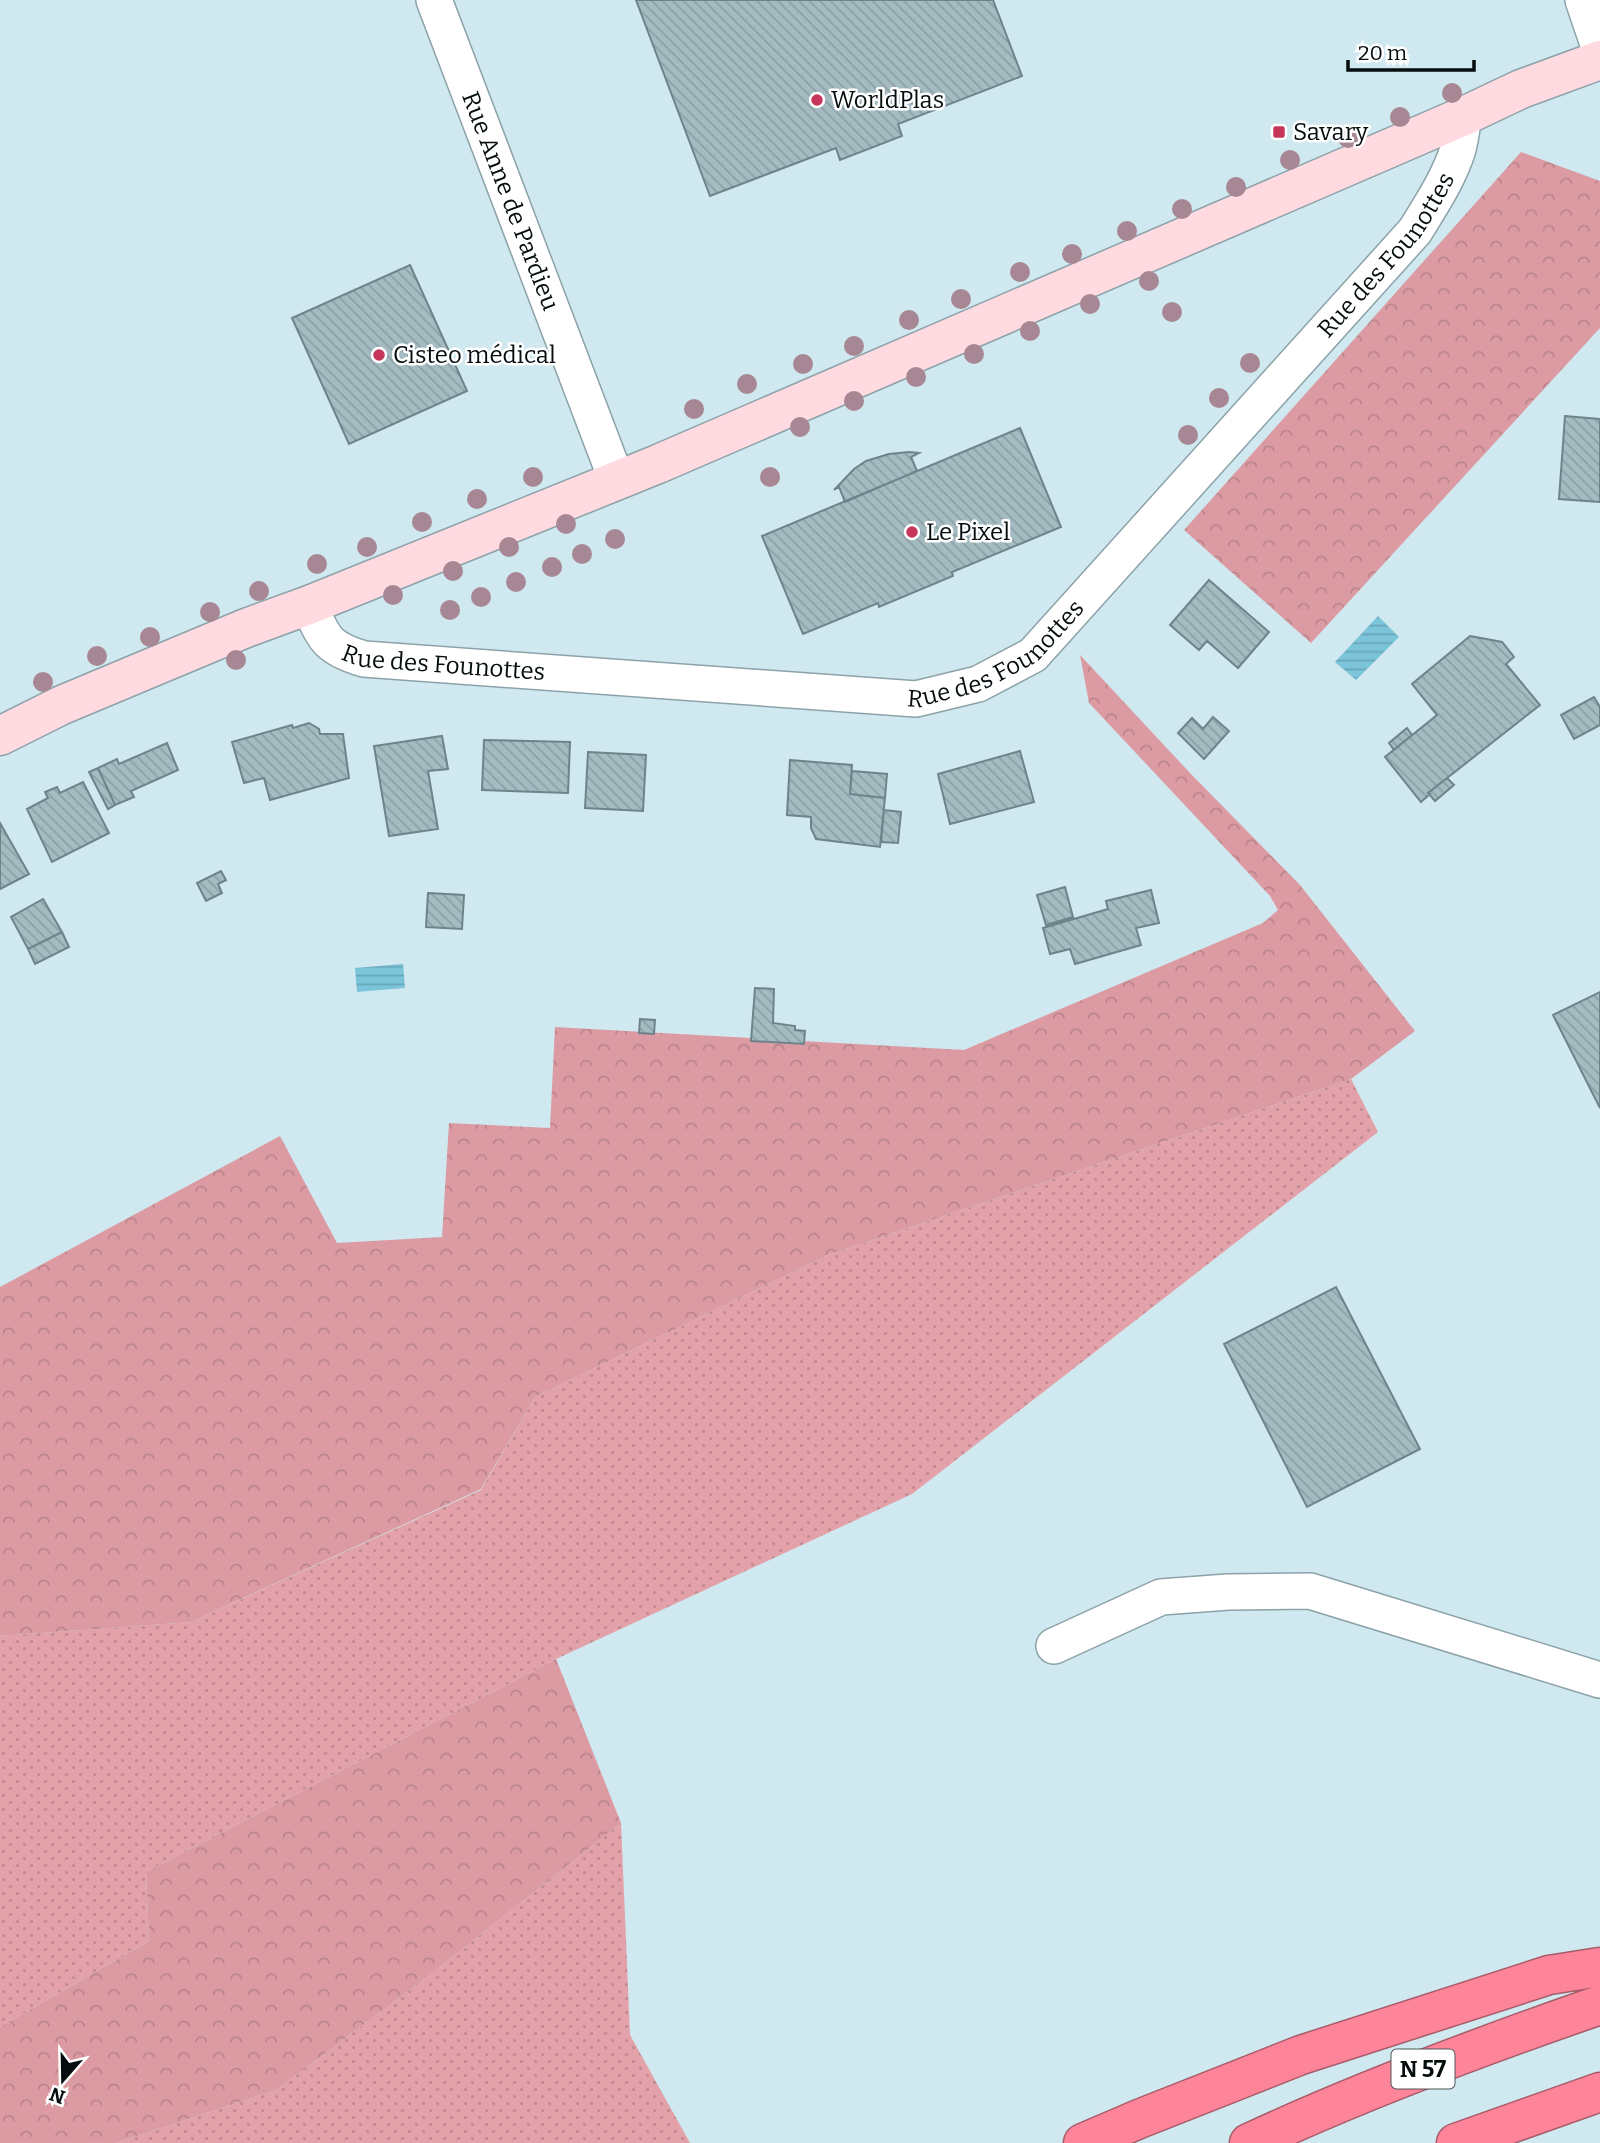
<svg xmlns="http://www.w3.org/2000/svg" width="1600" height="2143" font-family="Bitter,serif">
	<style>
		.grass { fill: url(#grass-dots) }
		.forest { fill: url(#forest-crowns) }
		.water { fill: url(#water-rules) }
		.building { fill: url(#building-back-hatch); stroke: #6e838a; stroke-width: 2 }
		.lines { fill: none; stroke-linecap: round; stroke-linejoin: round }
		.street-casing { stroke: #8ca2a9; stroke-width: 38 }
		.secondary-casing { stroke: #8ca2a9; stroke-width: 41 }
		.highway-casing { stroke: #a75b69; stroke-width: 41 }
		.street { stroke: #fff; stroke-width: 35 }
		.secondary { stroke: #ffdae0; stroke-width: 38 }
		.highway { stroke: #fe8599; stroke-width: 38 }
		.tree { fill: #a78793 }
		.poi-dot { fill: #c5365a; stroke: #fff; stroke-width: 2.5 }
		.labels { text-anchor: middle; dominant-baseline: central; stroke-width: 5; stroke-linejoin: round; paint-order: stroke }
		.shield { fill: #fff; stroke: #505657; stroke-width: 2 }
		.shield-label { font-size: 23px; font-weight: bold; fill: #050d0f }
		.poi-label { font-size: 24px; fill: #050d0f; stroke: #fff; text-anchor: start }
		.street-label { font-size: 24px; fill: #050d0f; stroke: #fff }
	</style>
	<defs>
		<pattern id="grass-dots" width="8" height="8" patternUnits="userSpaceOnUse" patternTransform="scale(1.75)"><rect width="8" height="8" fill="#e3a1a9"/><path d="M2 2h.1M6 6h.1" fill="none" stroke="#c18990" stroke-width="1.8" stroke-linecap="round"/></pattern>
		<pattern id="forest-crowns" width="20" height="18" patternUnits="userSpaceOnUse" patternTransform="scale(1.75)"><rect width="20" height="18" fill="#dc9ba3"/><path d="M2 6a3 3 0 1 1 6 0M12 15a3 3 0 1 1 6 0" fill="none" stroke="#bb848b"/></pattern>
		<pattern id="water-rules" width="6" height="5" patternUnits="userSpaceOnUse" patternTransform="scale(1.75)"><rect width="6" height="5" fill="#7bc4da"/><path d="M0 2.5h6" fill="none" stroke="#69a7ba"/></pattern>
		<pattern id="building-back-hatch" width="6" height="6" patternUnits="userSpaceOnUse" patternTransform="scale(1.75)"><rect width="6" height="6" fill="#a4bbc2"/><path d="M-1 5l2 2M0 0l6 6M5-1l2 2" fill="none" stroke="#8ca0a6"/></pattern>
	</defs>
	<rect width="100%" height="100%" fill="#d0e8ef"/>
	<!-- grass -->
	<path class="grass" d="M1351 1079 1378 1132 912 1494 556 1659 146 1872 149 1941 0 2027V1636L191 1622 481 1490 535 1397 828 1255Z
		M621 1823 630 2035 690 2143H116L276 2090 426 1978Z"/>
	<!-- forest -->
	<path class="forest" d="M1521 152 1600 181V328L1311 643 1184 530Z
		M1080 655 1190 773 1300 885 1415 1031 1351 1079 828 1255 535 1397 481 1489 191 1622 0 1636V1287L280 1136 337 1243 442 1237 449 1123 550 1128 555 1027 964 1050 1263 923 1278 910 1270 896 1089 703Z
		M556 1659 621 1823 426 1978 276 2090 116 2143H0V2027L149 1941 146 1872Z"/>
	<!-- water -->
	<path class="water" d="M1378 616 1399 637 1356 680 1335 662Z
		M403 964 405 988 357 992 355 968Z"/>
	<!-- building -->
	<path class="building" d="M636 0H993L1022 76 898 124 902 136 840 160 836 148 710 196Z
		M410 265 467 391 349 444 292 318Z
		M1565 416 1600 419V502L1559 499Z
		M1020 428 1061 527 952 572 953 576 879 607 878 603 803 634 762 536Z
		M909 452 919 453 911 457 917 471 845 502 839 487 834 490 854 469 866 461 889 454Z
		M1209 580 1269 632 1238 668 1207 641 1199 650 1170 625Z
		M1470 636 1502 642 1514 657 1506 664 1540 705 1428 793 1430 794 1421 802 1385 757 1437 715 1412 684Z
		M1594 697 1600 707V725L1574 739 1561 715Z
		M1213 717 1229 731 1204 759 1178 733 1192 718 1203 729Z
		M309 723 319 729 320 734H343L349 778 270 800 264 778 244 783 232 742 292 725 293 728Z
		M1407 728 1412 735 1394 750 1389 743Z
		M442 736 448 769 428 771 438 829 389 836 374 746Z
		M484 740 570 742 568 793 482 790Z
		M167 743 178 770 131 791 134 797 115 805 98 768 117 759 119 764Z
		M1020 751 1034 802 950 824 938 774Z
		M588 752 646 755 643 811 585 808Z
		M790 760 852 765 850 794 885 798 880 847 816 839 811 828V817L787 815Z
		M98 768 115 805 108 809 89 772Z
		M852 771 887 774 885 798 850 794Z
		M1447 778 1454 785 1435 801 1428 793Z
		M83 782 109 833 52 862 27 809 48 798 45 792 57 787 60 793Z
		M884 810 901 812 898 843 881 842Z
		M0 823 29 874 0 889Z
		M221 871 226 880 218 884 222 893 206 901 197 883Z
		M1065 887 1073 917 1046 925 1037 895Z
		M1151 890 1159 923 1136 928 1141 945 1075 964 1070 949 1050 954 1043 928 1108 909 1106 901Z
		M428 893 464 895 462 929 426 927Z
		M43 899 62 932 28 949 11 917Z
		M62 932 69 947 35 964 28 949Z
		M755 988 774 989 773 1023 795 1026V1030L805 1031 804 1044 751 1041Z
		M1600 992V1108L1553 1015Z
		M640 1019 655 1020 654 1034 639 1033Z
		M1336 1287 1420 1449 1307 1507 1224 1344Z"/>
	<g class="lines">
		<!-- street casing -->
		<g class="street-casing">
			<g id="street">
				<path id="s1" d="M434 0 617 481"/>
				<path d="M1583 0 1600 50"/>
				<path id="s2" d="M309 605C324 639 327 648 364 659L916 699 978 684 1033 655 1415 231C1431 205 1449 178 1458 149 1461 138 1462 127 1464 116"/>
				<path d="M1054 1646 1161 1597 1228 1592 1310 1591 1600 1680"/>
			</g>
		</g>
		<!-- secondary casing -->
		<g class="secondary-casing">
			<path id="secondary" d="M0 736 62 705 246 628 309 605 658 464 1464 116 1521 89 1600 60"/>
		</g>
		<!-- highway casing -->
		<g class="highway-casing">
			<path id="highway" d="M1083 2143 1139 2119 1301 2055 1549 1975 1600 1967
				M1249 2143C1363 2090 1481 2046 1600 2005
				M1456 2143 1600 2092"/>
		</g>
		<!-- street -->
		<use href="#street" class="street"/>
		<!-- secondary -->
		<use href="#secondary" class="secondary"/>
		<!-- highway -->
		<use href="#highway" class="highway"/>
	</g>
	<!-- trees -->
	<g class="tree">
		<circle cx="1452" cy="93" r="10"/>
		<circle cx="1400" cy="117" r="10"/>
		<circle cx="1348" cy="138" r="10"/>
		<circle cx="1290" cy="160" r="10"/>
		<circle cx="1236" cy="187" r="10"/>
		<circle cx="1182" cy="209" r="10"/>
		<circle cx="1127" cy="231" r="10"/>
		<circle cx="1072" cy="254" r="10"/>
		<circle cx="1020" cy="272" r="10"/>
		<circle cx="1149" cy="281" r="10"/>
		<circle cx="961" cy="299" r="10"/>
		<circle cx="1090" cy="304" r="10"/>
		<circle cx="1172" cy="312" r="10"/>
		<circle cx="909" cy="320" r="10"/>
		<circle cx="1030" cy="331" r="10"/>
		<circle cx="854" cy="346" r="10"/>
		<circle cx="974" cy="354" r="10"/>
		<circle cx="1250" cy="363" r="10"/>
		<circle cx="803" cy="364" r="10"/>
		<circle cx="916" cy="377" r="10"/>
		<circle cx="747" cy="384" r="10"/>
		<circle cx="1219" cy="398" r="10"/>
		<circle cx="854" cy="401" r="10"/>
		<circle cx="694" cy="409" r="10"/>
		<circle cx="800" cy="427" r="10"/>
		<circle cx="1188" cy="435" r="10"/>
		<circle cx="533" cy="477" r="10"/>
		<circle cx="770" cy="477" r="10"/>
		<circle cx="477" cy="499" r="10"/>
		<circle cx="422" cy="522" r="10"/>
		<circle cx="566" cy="524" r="10"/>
		<circle cx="615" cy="539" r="10"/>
		<circle cx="367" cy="547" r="10"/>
		<circle cx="509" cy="547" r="10"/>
		<circle cx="582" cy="554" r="10"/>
		<circle cx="317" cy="564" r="10"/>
		<circle cx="552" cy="567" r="10"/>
		<circle cx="453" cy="571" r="10"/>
		<circle cx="516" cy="582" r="10"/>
		<circle cx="259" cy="591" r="10"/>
		<circle cx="393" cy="595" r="10"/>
		<circle cx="481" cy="597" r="10"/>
		<circle cx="450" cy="610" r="10"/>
		<circle cx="210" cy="612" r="10"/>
		<circle cx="150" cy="637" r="10"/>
		<circle cx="97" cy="656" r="10"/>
		<circle cx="236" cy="660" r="10"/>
		<circle cx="43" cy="682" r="10"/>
	</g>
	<!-- markers -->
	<g class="poi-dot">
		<circle cx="817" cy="100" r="7"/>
		<rect x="1272" y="125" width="14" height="14" rx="3.5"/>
		<circle cx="379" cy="355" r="7"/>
		<circle cx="912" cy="532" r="7"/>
	</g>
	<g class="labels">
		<!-- shield labels -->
		<rect class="shield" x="1391.5" y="2049.5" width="63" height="39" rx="5"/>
		<g class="shield-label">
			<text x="1423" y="2069">N 57</text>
		</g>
		<!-- poi labels -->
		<g class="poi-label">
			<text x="831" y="100">WorldPlas</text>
			<text x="1293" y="132">Savary</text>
			<text x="393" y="355">Cisteo médical</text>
			<text x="926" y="532">Le Pixel</text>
		</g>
		<!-- street labels -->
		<g class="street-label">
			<text stroke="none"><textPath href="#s1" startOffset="215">Rue Anne de Pardieu</textPath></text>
			<text stroke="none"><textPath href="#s2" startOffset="1295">Rue des Founottes</textPath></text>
			<text stroke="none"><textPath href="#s2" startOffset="728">Rue des Founottes</textPath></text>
			<text stroke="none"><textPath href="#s2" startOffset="161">Rue des Founottes</textPath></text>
		</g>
	</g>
	<!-- north arrow -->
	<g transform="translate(63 2080) rotate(200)" stroke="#ffffff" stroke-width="5" paint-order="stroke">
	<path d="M0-5L12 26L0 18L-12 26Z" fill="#050d0f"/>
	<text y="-10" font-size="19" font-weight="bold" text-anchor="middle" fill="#050d0f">N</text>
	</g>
	<!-- scale -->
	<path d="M1348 60v10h126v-10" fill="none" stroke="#050d0f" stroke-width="3.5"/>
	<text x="1358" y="60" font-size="21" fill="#050d0f" stroke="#ffffff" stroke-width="5" paint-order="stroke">20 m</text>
</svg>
